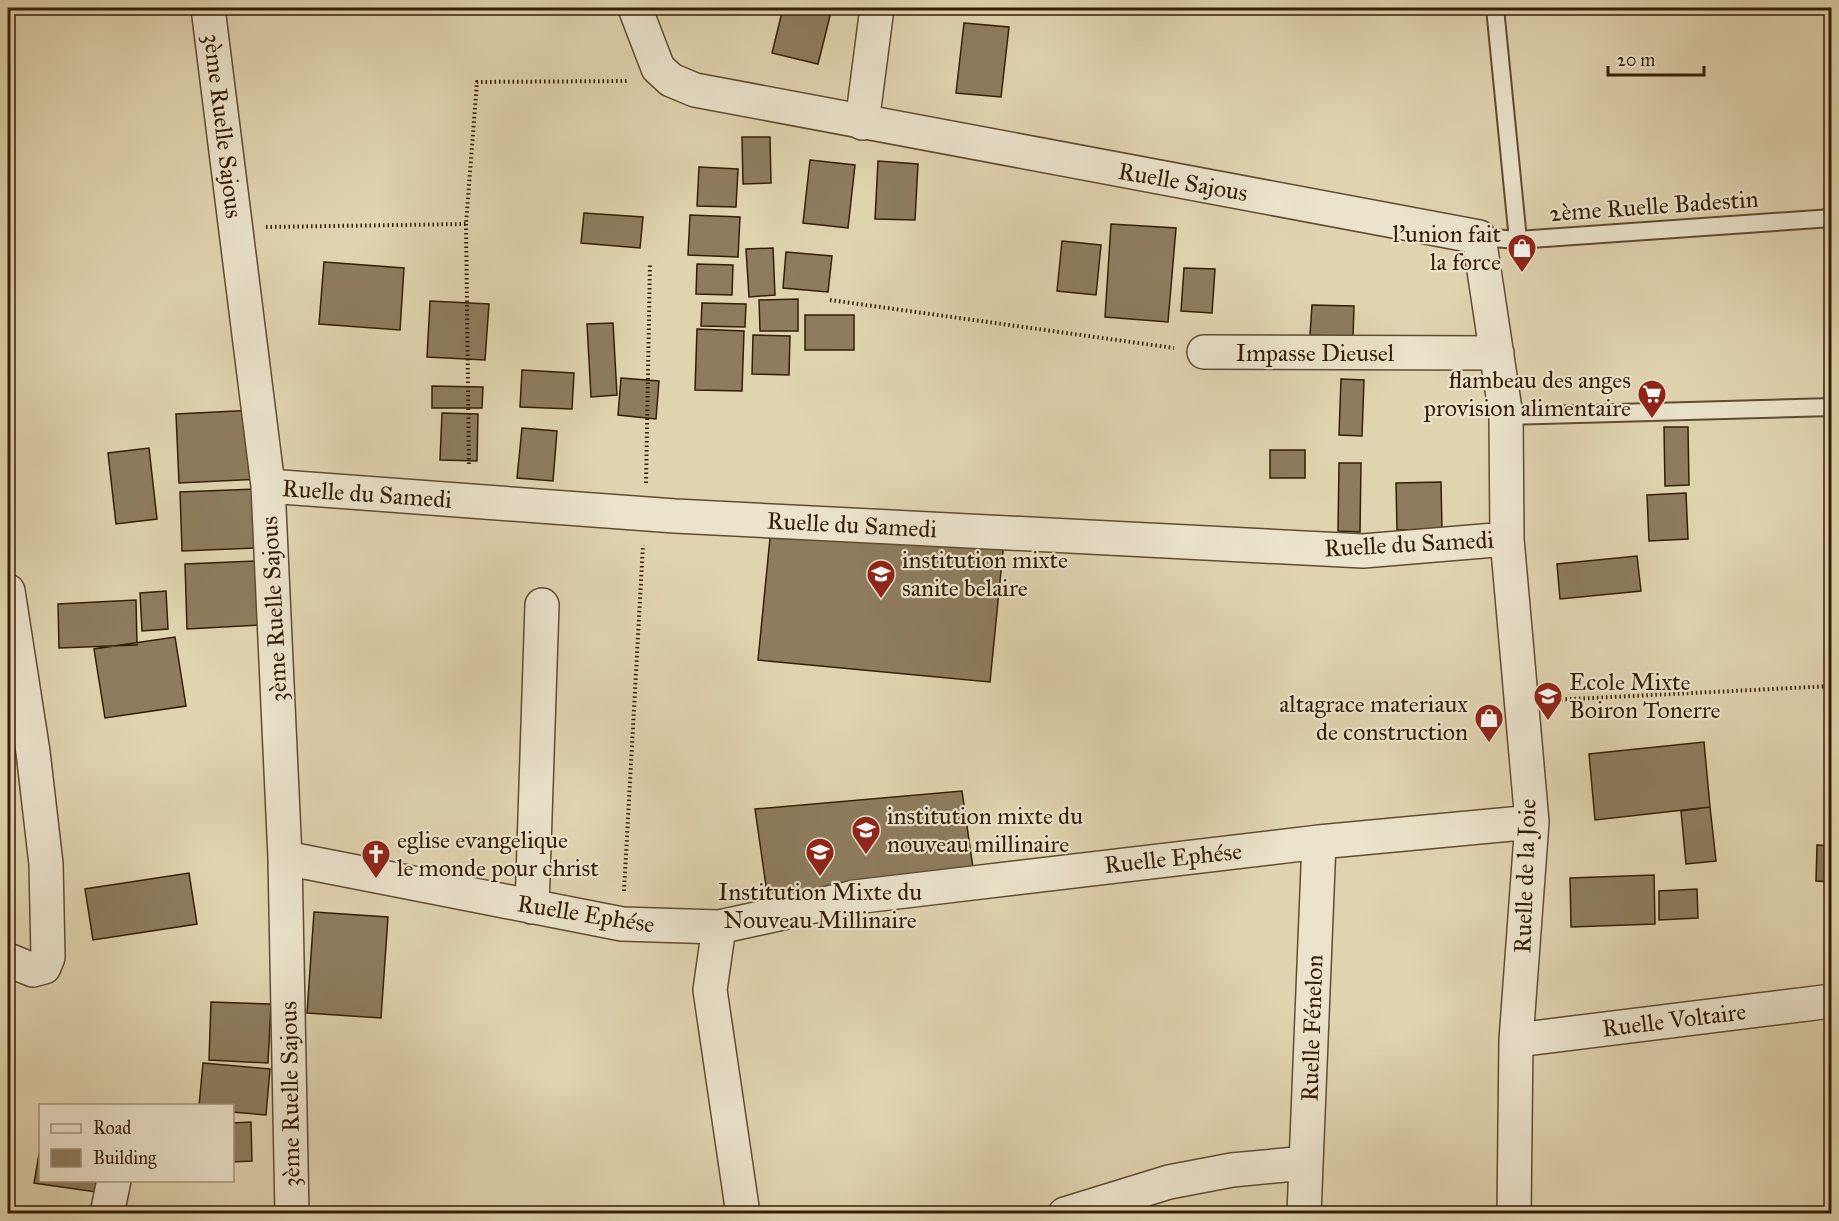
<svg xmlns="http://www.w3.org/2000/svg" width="1839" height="1221" font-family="'IM FELL Great Primer',serif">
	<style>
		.building { fill: #8d7d5e; stroke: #341e05; stroke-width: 1.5 }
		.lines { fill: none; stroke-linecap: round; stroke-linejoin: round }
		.lane-casing { stroke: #5f4c30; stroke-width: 20 }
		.street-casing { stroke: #5f4c30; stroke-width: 36 }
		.path { stroke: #341e05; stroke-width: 4; stroke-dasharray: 1.5 3; stroke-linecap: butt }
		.lane { stroke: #ebe3cc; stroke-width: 16 }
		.street { stroke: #ebe3cc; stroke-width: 33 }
		.labels { text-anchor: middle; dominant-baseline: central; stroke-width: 4.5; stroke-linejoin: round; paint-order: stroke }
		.street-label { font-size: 24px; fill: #341e05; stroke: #ebe3cc }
		.poi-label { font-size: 24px; fill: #341e05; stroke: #ebe3cc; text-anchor: start }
	</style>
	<rect width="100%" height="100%" fill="#e0d4b0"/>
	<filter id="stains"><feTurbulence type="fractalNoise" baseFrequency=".00333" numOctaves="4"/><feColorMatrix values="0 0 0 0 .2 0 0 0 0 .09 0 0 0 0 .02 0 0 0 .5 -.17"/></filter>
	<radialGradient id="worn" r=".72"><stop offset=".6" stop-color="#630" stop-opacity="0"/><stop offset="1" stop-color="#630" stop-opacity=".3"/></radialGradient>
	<!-- building -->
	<path class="building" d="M783 8H832L818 64 772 53Z
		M964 23 1009 27 1001 97 956 93Z
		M742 137H770L771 183 743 184Z
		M810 160 855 165 848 228 803 223Z
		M878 161 918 164 915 220 875 219Z
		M699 167 738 169 736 207 697 206Z
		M584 213 643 217 640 248 581 243Z
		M690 215 740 217 738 257 688 255Z
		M1111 224 1176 228 1168 322 1105 317Z
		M1062 241 1101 245 1096 295 1057 291Z
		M773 248 775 295 749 297 746 249Z
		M786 252 832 256 828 292 783 288Z
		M324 262 404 268 400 330 319 324Z
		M697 264 733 265 732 295 696 294Z
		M1184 268 1215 269 1212 313 1181 311Z
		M798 299V331H760L759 300Z
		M430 301 489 304 485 360 427 357Z
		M702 303 746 304 745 327 701 326Z
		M1312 305 1354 306 1353 337 1310 335Z
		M805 315H854V350H805Z
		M613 323 617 395 591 397 587 324Z
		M697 329 744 331 742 391 695 390Z
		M753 335 790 336 789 375 752 374Z
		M522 370 574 373 572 409 520 407Z
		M621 378 659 381 656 419 618 415Z
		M1341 379 1364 380 1362 436 1339 435Z
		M432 386 483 387 482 408H432Z
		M256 410 259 479 179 483 176 414Z
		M442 413 478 414 477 461 440 460Z
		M1664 427H1688L1689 485 1665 486Z
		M522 428 557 431 553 481 517 478Z
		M149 448 157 519 116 524 108 453Z
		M1270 450H1305V478H1270Z
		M1339 463H1361L1360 532 1338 531Z
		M1441 482 1442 529 1397 530 1396 483Z
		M256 489 258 548 182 551 180 492Z
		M1686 493 1688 539 1649 541 1647 495Z
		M771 528 1004 541 990 682 758 660Z
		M1637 556 1641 591 1560 599 1557 564Z
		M256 561 259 625 187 629 185 564Z
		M166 591 168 629 142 631 140 593Z
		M136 600 137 645 59 648 58 604Z
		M175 637 186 706 105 718 94 649Z
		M1704 742 1710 807 1595 820 1589 754Z
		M962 791 974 875 767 893 755 809Z
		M1710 807 1716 861 1686 864 1681 811Z
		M1817 845 1832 846V882L1816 881Z
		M189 873 197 924 93 940 85 889Z
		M1654 875 1655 924 1571 927 1570 878Z
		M1697 889 1698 918 1659 920V891Z
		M314 912 388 917 381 1018 307 1013Z
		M211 1002 271 1004 268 1063 209 1060Z
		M203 1063 270 1069 266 1115 232 1112V1106H199Z
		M251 1122 252 1161 232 1162V1123Z
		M39 1154H40V1180H98L96 1192 34 1183Z"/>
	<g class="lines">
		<!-- lane casing -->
		<g class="lane-casing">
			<path id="lane" d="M1495 8 1518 240
				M1479 237 1518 240 1832 218
				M1506 416 1832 407"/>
		</g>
		<!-- street casing -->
		<g class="street-casing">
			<path id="street" d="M208 8 268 486 285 858 292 1214
				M635 8 658 68 671 80 695 90 1479 237 1506 416 1507 539 1532 822 1516 1040 1514 1214
				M862 123 877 8
				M1204 352 1497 353
				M268 486 675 516 1363 551 1507 539
				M8 591 33 752 46 864 48 957 44 967 33 970 8 960
				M285 858 622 924 719 927 855 897 1319 842 1532 822
				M532 907 542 605
				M719 927 710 990 743 1214
				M1516 1040 1832 1001
				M107 1214 114 1180
				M1065 1214 1169 1182 1232 1170 1306 1163
				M1304 1214 1319 842"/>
		</g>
		<!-- path -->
		<path class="path" d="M466 224 469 467
			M266 227 466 224 477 82 628 81
			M830 300 1174 348
			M646 483 650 263
			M1552 700 1832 686
			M624 891 643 545"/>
		<!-- lane -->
		<use href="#lane" class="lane"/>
		<!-- street -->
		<use href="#street" class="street"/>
	</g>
	<!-- icons -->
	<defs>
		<g id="shop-pin" transform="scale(1.5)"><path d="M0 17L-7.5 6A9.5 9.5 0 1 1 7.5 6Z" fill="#8f2418" stroke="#ebe3cc"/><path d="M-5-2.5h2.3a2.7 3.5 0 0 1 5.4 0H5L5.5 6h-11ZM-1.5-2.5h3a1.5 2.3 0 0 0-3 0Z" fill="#fff"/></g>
		<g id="supermarket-pin" transform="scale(1.5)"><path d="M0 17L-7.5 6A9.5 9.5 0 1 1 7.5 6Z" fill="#8f2418" stroke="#ebe3cc"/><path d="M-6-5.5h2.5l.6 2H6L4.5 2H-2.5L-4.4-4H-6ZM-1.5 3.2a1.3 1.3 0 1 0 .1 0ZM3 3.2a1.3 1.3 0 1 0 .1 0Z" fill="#fff"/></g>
		<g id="school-pin" transform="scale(1.5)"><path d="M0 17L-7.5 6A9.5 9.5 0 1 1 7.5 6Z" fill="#8f2418" stroke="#ebe3cc"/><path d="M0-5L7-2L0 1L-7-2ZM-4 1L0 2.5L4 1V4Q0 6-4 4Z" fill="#fff"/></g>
		<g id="church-pin" transform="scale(1.5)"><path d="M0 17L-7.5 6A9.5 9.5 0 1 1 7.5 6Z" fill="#8f2418" stroke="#ebe3cc"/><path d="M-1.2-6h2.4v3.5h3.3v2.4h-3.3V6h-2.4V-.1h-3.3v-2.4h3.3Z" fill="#fff"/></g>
	</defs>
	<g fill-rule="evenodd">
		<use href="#shop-pin" x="1522" y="248"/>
		<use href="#supermarket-pin" x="1652" y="394"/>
		<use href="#school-pin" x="881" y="574"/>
		<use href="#school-pin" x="1548" y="696"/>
		<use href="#shop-pin" x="1489" y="718"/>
		<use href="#school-pin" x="866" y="830"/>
		<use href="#school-pin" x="820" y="852"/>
		<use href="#church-pin" x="376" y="854"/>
	</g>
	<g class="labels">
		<!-- street labels -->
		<g class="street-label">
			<text transform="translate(223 126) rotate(83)">3ème Ruelle Sajous</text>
			<text transform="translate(1183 182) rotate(10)">Ruelle Sajous</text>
			<text transform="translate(1654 206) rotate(-4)">2ème Ruelle Badestin</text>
			<text x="1315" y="353">Impasse Dieusel</text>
			<text transform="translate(367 494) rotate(4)">Ruelle du Samedi</text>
			<text transform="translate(852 525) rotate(3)">Ruelle du Samedi</text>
			<text transform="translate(1409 544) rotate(-3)">Ruelle du Samedi</text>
			<text transform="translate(274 609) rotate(-93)">3ème Ruelle Sajous</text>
			<text transform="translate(1173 858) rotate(-6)">Ruelle Ephése</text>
			<text transform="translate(1525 876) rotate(-88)">Ruelle de la Joie</text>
			<text transform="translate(586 914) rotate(9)">Ruelle Ephése</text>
			<text transform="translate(1674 1020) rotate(-7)">Ruelle Voltaire</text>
			<text transform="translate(1312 1028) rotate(-88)">Ruelle Fénelon</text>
			<text transform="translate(290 1094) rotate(-91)">3ème Ruelle Sajous</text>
		</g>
		<!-- poi labels -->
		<g class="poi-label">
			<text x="1501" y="234" text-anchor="end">l'union fait<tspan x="1501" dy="28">la force</tspan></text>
			<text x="1631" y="380" text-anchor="end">flambeau des anges<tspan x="1631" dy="28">provision alimentaire</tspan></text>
			<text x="902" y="560">institution mixte<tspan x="902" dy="28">sanite belaire</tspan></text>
			<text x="1569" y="682">Ecole Mixte<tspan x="1569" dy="28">Boiron Tonerre</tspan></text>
			<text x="1468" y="704" text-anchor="end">altagrace materiaux<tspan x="1468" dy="28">de construction</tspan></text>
			<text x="887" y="816">institution mixte du<tspan x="887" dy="28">nouveau millinaire</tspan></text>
			<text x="397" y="840">eglise evangelique<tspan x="397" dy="28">le monde pour christ</tspan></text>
			<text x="820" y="892" text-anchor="middle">Institution Mixte du<tspan x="820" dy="28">Nouveau Millinaire</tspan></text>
		</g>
	</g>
	<!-- margin -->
	<rect width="1839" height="1221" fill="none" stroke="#e0d4b0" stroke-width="30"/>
	<rect x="9" y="9" width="1821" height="1203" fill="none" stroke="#341e05" stroke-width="3"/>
	<rect x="15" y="15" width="1809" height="1191" fill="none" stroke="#341e05" stroke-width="1.5"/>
	<!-- legend -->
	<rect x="39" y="1104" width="195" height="78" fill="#ebe3cc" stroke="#a2947c" stroke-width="1.5"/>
	<rect x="51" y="1124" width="30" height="9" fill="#ebe3cc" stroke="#a2947c" stroke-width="1.5"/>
	<text x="93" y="1134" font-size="18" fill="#341e05">Road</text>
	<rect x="51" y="1149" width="30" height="18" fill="#8d7d5e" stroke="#a2947c" stroke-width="1.5"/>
	<text x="93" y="1164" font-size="18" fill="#341e05">Building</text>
	<!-- scale -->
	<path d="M1608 66v9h96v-9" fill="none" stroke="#341e05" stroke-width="3"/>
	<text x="1617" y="66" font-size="18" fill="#341e05" stroke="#ebe3cc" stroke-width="4.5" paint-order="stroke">20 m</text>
	<rect width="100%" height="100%" filter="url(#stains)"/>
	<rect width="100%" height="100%" fill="url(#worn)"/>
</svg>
